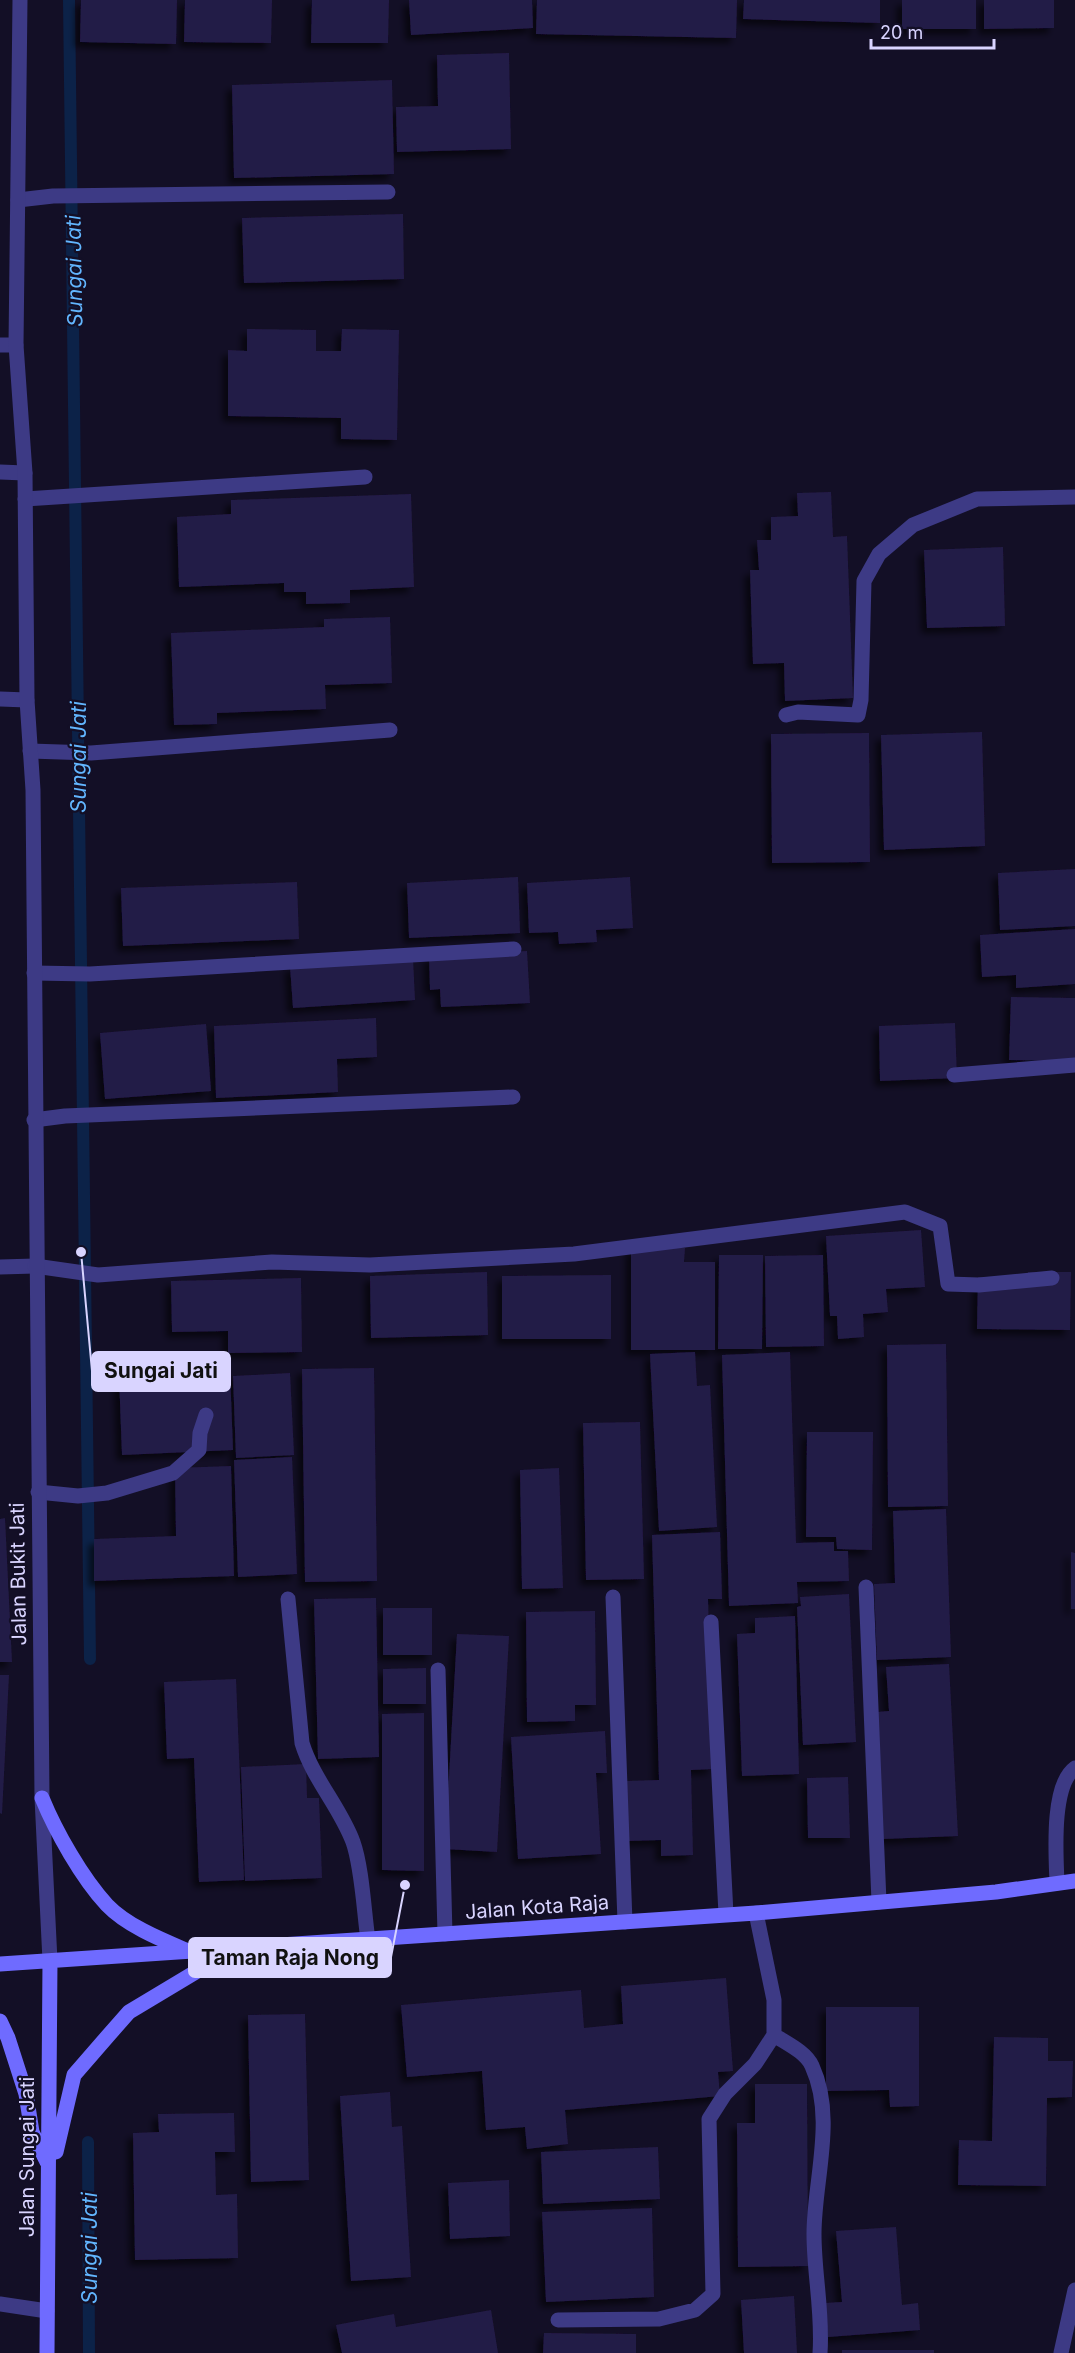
<svg xmlns="http://www.w3.org/2000/svg" width="1075" height="2353" font-family="Inter,sans-serif">
	<style>
		.lines { fill: none; stroke-linecap: round; stroke-linejoin: round }
		.stream { stroke: #0c2248; stroke-width: 12 }
		.building { fill: #241b47; filter: url(#shadow) }
		.service { stroke: #3d3a85; stroke-width: 15 }
		.minor { stroke: #3d3a85; stroke-width: 15 }
		.tertiary { stroke: #3d3a85; stroke-width: 15 }
		.secondary { stroke: #6f6bff; stroke-width: 15 }
		.labels { text-anchor: middle; dominant-baseline: central; stroke-width: 4.5; stroke-linejoin: round; paint-order: stroke }
		.street-label { font-size: 20px; fill: #d9d4ff; stroke: #130f26 }
		.water-label { font-size: 21px; font-style: italic; fill: #62b6ff; stroke: #130f26 }
		.leader { fill: none; stroke: #d9d4ff; stroke-width: 2 }
		.callout-dot { fill: #d9d4ff; stroke: #130f26; stroke-width: 2 }
		.callout { fill: #d9d4ff; stroke: #d9d4ff; stroke-width: 2 }
		.callout-label { font-size: 21px; text-anchor: middle; font-weight: bold; fill: #111 }
	</style>
	<defs>
		<filter id="shadow"><feDropShadow dx="-5.5" dy="5.5" stdDeviation="3" flood-color="#0009"/></filter>
	</defs>
	<rect width="100%" height="100%" fill="#130f26"/>
	<g class="lines">
		<!-- stream -->
		<path class="stream" d="M69 0C80 553 78 1106 90 1659
			M88 2142 89 2353"/>
	</g>
	<!-- building -->
	<path class="building" d="M81 0H177L176 44 80 42Z
		M185 0H272L271 43 184 42Z
		M312 0H389L388 43H311Z
		M409 0H532L533 28 411 35Z
		M537 0H737L736 38 536 34Z
		M744 0H880V23L743 19Z
		M902 0H976V29H902Z
		M984 0H1054V28L984 29Z
		M509 53 511 149 397 152 396 107 438 106 437 55Z
		M392 80 394 174 234 178 232 85Z
		M403 214 404 279 244 283 242 218Z
		M247 329 316 330V351H341L342 329 399 330 397 440 341 439V418L228 416V350L247 351Z
		M831 492 833 537 847 536 853 698 785 701 784 663 753 664 750 570H759L757 540H771V517L798 516 797 493Z
		M411 494 414 587 350 590V603L306 604V592H284V583L179 587 177 517 231 514V500Z
		M1003 547 1005 626 927 628 924 550Z
		M390 617 392 683 325 685 326 709 217 713V724L174 725 171 633 324 627V619Z
		M982 732 985 846 884 850 881 735Z
		M869 733 870 862 772 863 771 734Z
		M1075 869V926L1000 930 998 873Z
		M518 877 520 933 409 938 407 883Z
		M630 877 633 928 596 930 597 942 559 944 558 932 529 933 527 883Z
		M297 882 299 939 123 946 121 888Z
		M1075 929V984L1016 988V975L982 977 980 935Z
		M527 951 530 1003 441 1007 440 989 430 990 429 956Z
		M413 958 415 1000 293 1008 290 966Z
		M1011 997 1075 998V1061L1009 1060Z
		M376 1018 377 1057 337 1059 338 1092 216 1098 214 1026Z
		M955 1023 957 1078 880 1081 879 1026Z
		M206 1024 211 1091 105 1099 100 1033Z
		M921 1230 925 1287 886 1289 888 1312 863 1314 864 1337 838 1339 837 1316H830L826 1236Z
		M631 1248H685L684 1262H715V1350H631Z
		M719 1255H763L762 1349H718Z
		M823 1255 824 1346 766 1347 765 1256Z
		M487 1272 488 1335 371 1338 370 1276Z
		M1028 1272H1071L1070 1330 977 1329 978 1277 1028 1278Z
		M611 1275V1339H502V1276Z
		M301 1278 302 1352 228 1353V1331L172 1332 171 1281Z
		M946 1344 948 1506 888 1507 887 1345Z
		M695 1352 697 1386 710 1385 717 1527 659 1531 650 1354Z
		M790 1352 796 1543 834 1542V1551H848L849 1581 797 1582 798 1603 729 1606 722 1355Z
		M374 1368 377 1581 305 1582 302 1369Z
		M230 1371 233 1450 122 1455 119 1376Z
		M290 1373 294 1455 236 1458 233 1376Z
		M640 1422 644 1579 586 1580 583 1423Z
		M807 1432H873L872 1550 837 1549 836 1537H806Z
		M292 1457 297 1574 238 1577 234 1460Z
		M231 1466 234 1576 94 1581V1539L176 1536 175 1468Z
		M559 1468 563 1588 522 1589 520 1470Z
		M946 1509 951 1657 877 1660 874 1584 895 1583 893 1511Z
		M5 1518 12 1662H0V1519Z
		M720 1532 722 1599H708L713 1769 691 1770 693 1855 661 1856V1840L627 1841 626 1781 659 1780 652 1535Z
		M1071 1552 1075 1553V1609H1071Z
		M849 1594 856 1742 803 1745 797 1607 801 1606 800 1597Z
		M376 1598 379 1757 318 1759 314 1599Z
		M383 1608H432V1655H383Z
		M595 1611 596 1705H575V1721L527 1722 526 1612Z
		M795 1616 799 1774 742 1776 737 1634 755 1633V1618Z
		M457 1634 509 1636 497 1852 445 1849Z
		M949 1664 958 1836 883 1839 877 1712 889 1711 886 1667Z
		M426 1668V1704H383V1669Z
		M0 1675H9L2 1814 0 1813Z
		M236 1679 244 1880 199 1882 194 1758 167 1759 164 1682Z
		M424 1713V1871L382 1870V1714Z
		M605 1731 607 1773H596L601 1854 518 1859 511 1737Z
		M306 1764 307 1798H319L322 1878 245 1881 241 1767Z
		M848 1777 850 1838H808L807 1778Z
		M726 1978 733 2071 718 2072 720 2096 565 2110 568 2144 527 2149 525 2127 486 2130 482 2071 407 2077 401 2005 581 1990 584 2028 623 2024 621 1986Z
		M826 2007H919V2106L890 2107 889 2090 826 2091Z
		M305 2014 309 2180 251 2182 248 2015Z
		M994 2037 1048 2038V2061H1073L1072 2097 1047 2098 1046 2186 958 2185 959 2140 992 2141Z
		M755 2084H807L808 2266 738 2267 737 2123H755Z
		M390 2092 392 2127 402 2126 411 2277 351 2281 340 2096Z
		M234 2113 235 2152H215L216 2195 237 2194 238 2258 135 2260 133 2133 159 2132 158 2114Z
		M658 2147 660 2199 543 2204 541 2152Z
		M509 2180 510 2236 450 2239 448 2183Z
		M652 2208 654 2297 546 2302 542 2212Z
		M896 2227 902 2305 918 2303 920 2330 828 2337 825 2303 842 2302 836 2231Z
		M794 2296 797 2353H744L741 2300Z
		M491 2310 498 2353H342L336 2325 394 2314 396 2327Z
		M544 2333 636 2334V2353H543Z
		M842 2350H934V2353H842Z"/>
	<g class="lines">
		<!-- service -->
		<path class="service" d="M30 751 91 753 390 730
			M0 1267 35 1266
			M438 1670 445 1934
			M0 2304 47 2311
			M1061 2353 1075 2290"/>
		<!-- minor -->
		<path class="minor" d="M18 200 53 196 388 192
			M0 345H16
			M0 472 25 473
			M25 499 365 477
			M0 699 27 700
			M786 715 798 712 858 715 861 700 864 581 879 554 913 525 977 499 1075 497
			M34 973 90 974 514 949
			M954 1075 1075 1065
			M34 1120 65 1116 513 1097
			M35 1266 98 1275 272 1262 370 1265 574 1254 905 1212 940 1226 948 1284 979 1285 1052 1278
			M38 1492 78 1496 107 1493 173 1473 199 1450 200 1433 206 1415
			M866 1587 879 1902
			M613 1597 625 1922
			M288 1599 302 1743C313 1779 340 1807 353 1842 362 1867 364 1912 368 1940
			M711 1622 726 1914
			M1057 1883C1056 1855 1051 1785 1075 1768
			M774 2035C786 2043 806 2052 812 2066 836 2118 814 2180 814 2234 814 2274 823 2313 820 2353
			M558 2320 659 2319 695 2310 713 2294 709 2119 725 2094 755 2064 774 2035V2000L756 1913"/>
		<!-- tertiary -->
		<path class="tertiary" d="M20 0 16 345 25 473 27 700 33 790 42 1798 50 1961"/>
		<!-- secondary -->
		<path class="secondary" d="M42 1798C56 1832 82 1878 107 1905 127 1926 162 1940 188 1951
			M0 1964 756 1913 996 1892 1075 1881
			M0 2021 8 2038 26 2094 32 2132 47 2162
			M56 2152 74 2075 107 2037 129 2012 229 1952
			M47 2353 50 1961"/>
	</g>
	<g class="labels">
		<!-- street labels -->
		<g class="street-label">
			<text transform="translate(18 1574) rotate(-91)">Jalan Bukit Jati</text>
			<text transform="translate(537 1907) rotate(-4)">Jalan Kota Raja</text>
			<text transform="translate(27 2157) rotate(-90)">Jalan Sungai Jati</text>
		</g>
		<!-- water labels -->
		<g class="water-label">
			<text transform="translate(74 271) rotate(-91)">Sungai Jati</text>
			<text transform="translate(78 757) rotate(-90)">Sungai Jati</text>
			<text transform="translate(89 2248) rotate(-90)">Sungai Jati</text>
		</g>
	</g>
	<!-- callouts -->
	<path class="leader" d="M81 1252L92 1371M405 1885L391 1957"/>
	<g class="callout-dot">
		<circle cx="81" cy="1252" r="6"/>
		<circle cx="405" cy="1885" r="6"/>
	</g>
	<g class="callout">
		<rect x="92" y="1352" width="138" height="39" rx="6"/>
		<rect x="189" y="1938" width="202" height="39" rx="6"/>
	</g>
	<g class="callout-label">
		<text x="161" y="1378">Sungai Jati</text>
		<text x="290" y="1965">Taman Raja Nong</text>
	</g>
	<!-- scale -->
	<path d="M871 39v9h123v-9" fill="none" stroke="#d9d4ff" stroke-width="3"/>
	<text x="880" y="39" font-size="18" fill="#d9d4ff" stroke="#130f26" stroke-width="4.5" paint-order="stroke">20 m</text>
</svg>
